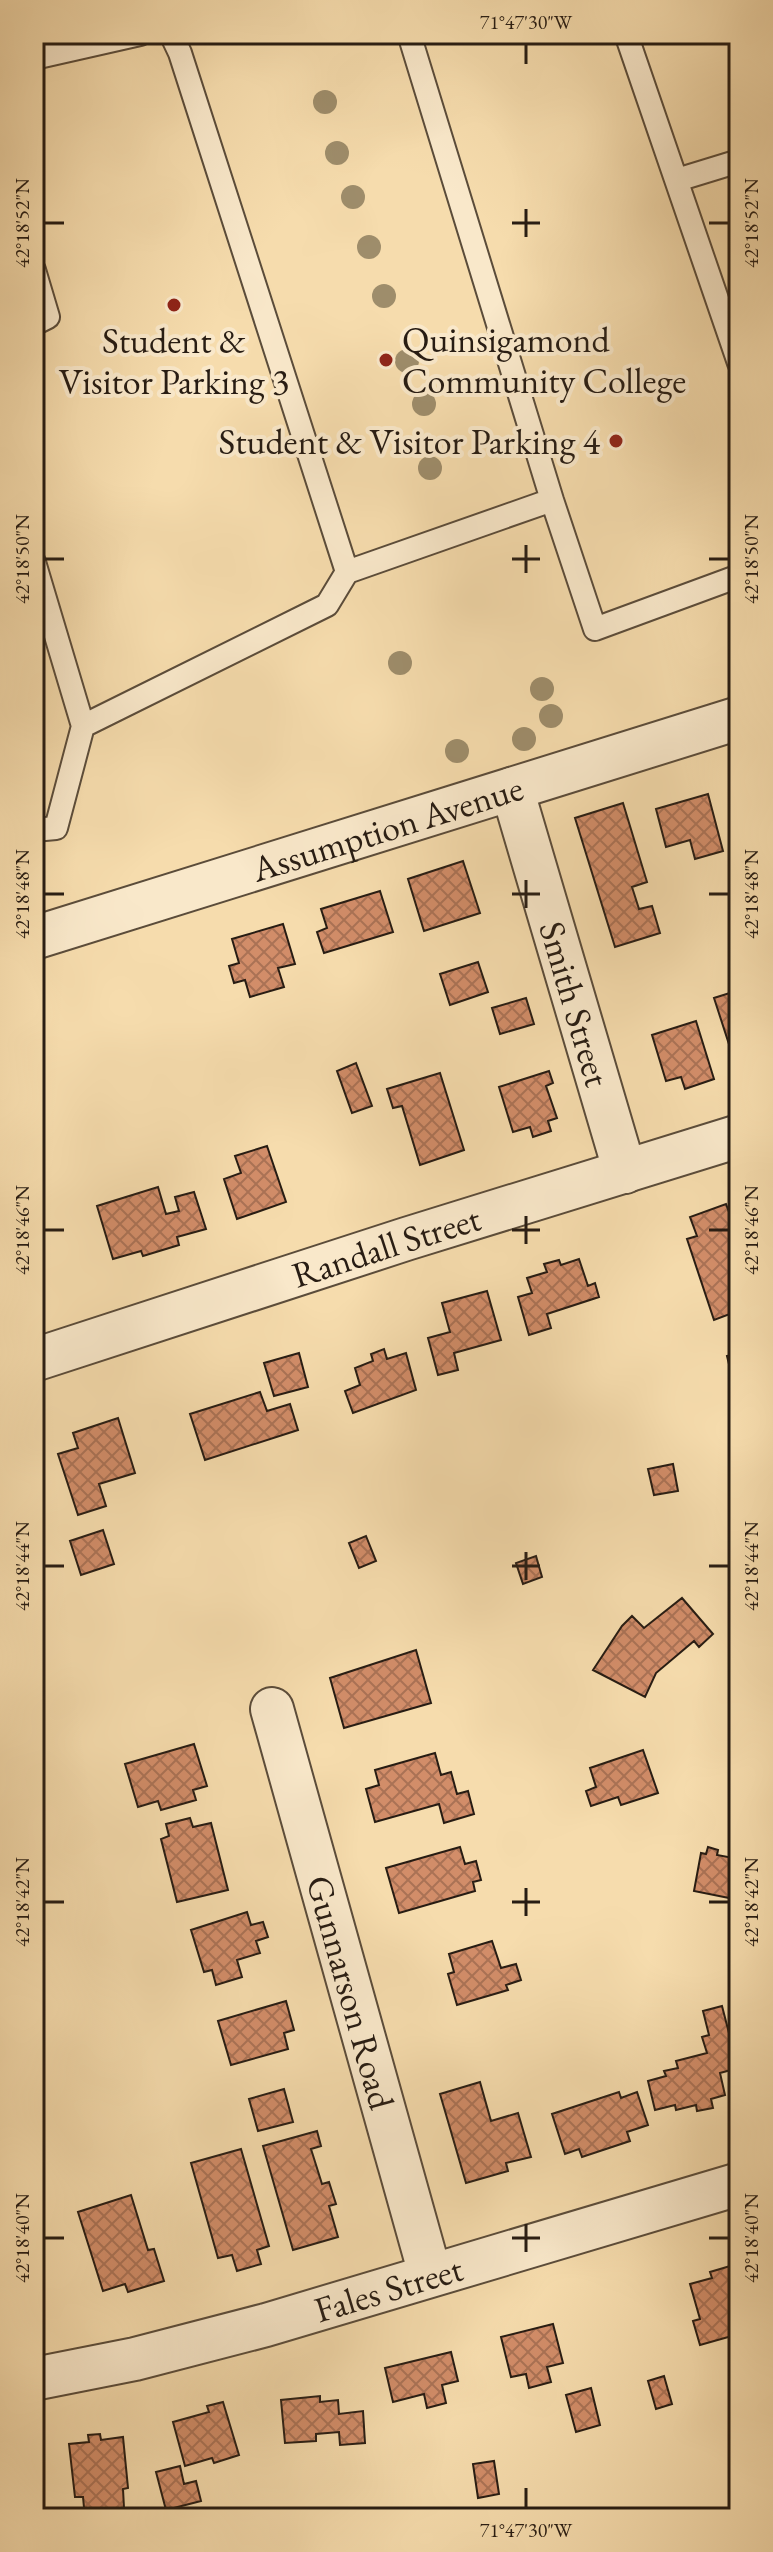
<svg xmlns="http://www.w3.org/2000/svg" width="773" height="2552" font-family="'EB Garamond',serif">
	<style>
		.building { fill: url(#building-cross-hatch); stroke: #271c13; stroke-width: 2 }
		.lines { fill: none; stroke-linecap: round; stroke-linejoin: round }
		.lane-casing { stroke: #5b4c3a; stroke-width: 26 }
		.street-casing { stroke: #5b4c3a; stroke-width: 46 }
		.lane { stroke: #f9e8ca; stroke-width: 22 }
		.street { stroke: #f9e8ca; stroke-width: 42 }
		.tree { fill: #9e8d6b }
		.ticks { fill: none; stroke: #271c13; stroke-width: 3 }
		.poi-dot { fill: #8f2418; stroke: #f9e8ca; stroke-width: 3 }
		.labels { text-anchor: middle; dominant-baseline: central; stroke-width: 8; stroke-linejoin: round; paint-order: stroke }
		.poi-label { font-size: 36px; fill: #271c13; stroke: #f9e8ca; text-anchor: start }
		.street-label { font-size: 36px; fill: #271c13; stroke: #f9e8ca }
		.neatline { fill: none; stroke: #271c13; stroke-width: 3 }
		.ticks-label { font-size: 20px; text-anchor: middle; fill: #271c13 }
	</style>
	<defs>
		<pattern id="building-cross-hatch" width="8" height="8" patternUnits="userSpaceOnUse" patternTransform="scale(2)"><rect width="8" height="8" fill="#d28d69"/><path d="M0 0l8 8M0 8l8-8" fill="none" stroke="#aa7255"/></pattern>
	</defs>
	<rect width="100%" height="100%" fill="#f6dcad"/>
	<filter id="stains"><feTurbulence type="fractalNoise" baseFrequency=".0025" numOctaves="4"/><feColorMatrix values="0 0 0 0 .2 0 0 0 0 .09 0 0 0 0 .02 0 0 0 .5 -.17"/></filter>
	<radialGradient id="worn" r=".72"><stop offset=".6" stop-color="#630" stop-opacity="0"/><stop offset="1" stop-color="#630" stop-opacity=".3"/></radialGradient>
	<!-- building -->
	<path class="building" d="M708 794 723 851 695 859 690 840 666 847 656 809Z
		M623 803 647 882 632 887 639 909 652 906 660 933 615 947 575 818Z
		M463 861 480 913 424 931 408 879Z
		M380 891 393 932 324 953 317 932 327 928 321 909Z
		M283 924 295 964 278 968 284 987 250 997 245 980 234 983 229 966 239 963 232 939Z
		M478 962 488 992 450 1005 440 974Z
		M739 990V1072H738L714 998Z
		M526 998 534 1024 500 1034 492 1008Z
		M696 1021 714 1079 685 1089 681 1077 666 1081 652 1035Z
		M356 1063 372 1106 352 1113 337 1071Z
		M549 1071 553 1083 546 1086 557 1118 548 1121 551 1131 533 1137 530 1127 513 1132 499 1087Z
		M440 1073 464 1150 420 1165 402 1106 393 1108 387 1089Z
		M267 1146 286 1202 237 1219 224 1179 241 1173 235 1156Z
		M158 1187 166 1214 179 1211 175 1197 194 1192 206 1229 177 1237 179 1245 143 1256 141 1251 113 1259 97 1206Z
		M726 1204 739 1239V1299L734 1301 738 1311 714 1320 687 1239 697 1236 690 1217Z
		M579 1259 588 1286 595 1283 599 1297 547 1314 551 1328 529 1335 518 1297 532 1293 527 1278 547 1272 544 1264 559 1260 561 1265Z
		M487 1291 501 1340 454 1353 458 1370 438 1375 428 1338 450 1332 442 1303Z
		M384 1349 387 1359 406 1353 416 1390 353 1413 345 1391 360 1385 355 1368 373 1361 371 1354Z
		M299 1353 308 1387 274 1396 264 1363Z
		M739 1353V1383L734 1385 727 1356Z
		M260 1392 267 1411 290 1404 298 1430 205 1460 190 1414Z
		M118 1418 135 1473 99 1484 106 1506 78 1515 58 1454 78 1448 73 1433Z
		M673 1464 678 1491 654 1495 648 1469Z
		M103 1530 114 1564 81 1575 70 1541Z
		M366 1536 376 1561 359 1568 349 1543Z
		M536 1556 542 1577 523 1584 516 1563Z
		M682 1598 713 1634 699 1647 694 1641 656 1673 645 1697 593 1670 622 1626 632 1616 644 1628Z
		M416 1650 431 1703 344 1728 330 1678Z
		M194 1744 207 1786 193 1790 196 1800 161 1810 158 1801 138 1807 125 1764Z
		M643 1750 658 1793 621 1805 618 1797 591 1806 586 1791 596 1787 590 1768Z
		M435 1753 441 1775 451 1772 457 1794 468 1791 474 1814 444 1823 439 1804 375 1822 366 1789 379 1785 375 1770Z
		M190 1818 193 1827 211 1823 228 1890 177 1902 161 1839 169 1836 166 1824Z
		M460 1847 465 1864 476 1861 481 1880 473 1882 475 1891 399 1913 386 1868Z
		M708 1847 718 1850 717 1855 739 1859V1900L694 1891 701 1853 706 1854Z
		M247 1912 251 1925 263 1922 268 1937 256 1941 260 1953 237 1960 242 1977 216 1985 212 1970 204 1972 191 1930Z
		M492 1941 501 1968 516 1964 521 1980 506 1985 508 1990 457 2005 448 1974 454 1972 449 1954Z
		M286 2001 294 2030 284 2033 288 2049 231 2065 218 2021Z
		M722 2006 738 2068 720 2073 725 2095 711 2099 713 2108 697 2111 696 2105 676 2110 675 2105 655 2110 648 2081 666 2076 664 2071 678 2068 676 2061 707 2053 702 2037 709 2035 703 2011Z
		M480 2082 491 2121 518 2113 531 2157 506 2163 508 2171 466 2183 440 2094Z
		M284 2089 293 2122 258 2131 249 2099Z
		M619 2092 621 2098 637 2092 648 2125 627 2132 630 2141 582 2157 579 2149 565 2154 552 2114Z
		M317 2131 321 2146 311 2149 322 2184 329 2182 336 2204 329 2206 338 2237 293 2250 263 2146Z
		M241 2149 269 2246 257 2250 261 2264 237 2271 232 2255 218 2258 191 2163Z
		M131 2195 148 2250 154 2249 164 2281 128 2292 125 2284 103 2291 78 2212Z
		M730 2266 731 2272 739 2269V2334L700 2345 693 2321 700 2319 690 2284 712 2278 710 2272Z
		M553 2324 563 2363 547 2367 551 2382 529 2388 526 2374 511 2377 501 2337Z
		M451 2352 458 2381 442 2385 446 2403 427 2408 424 2394 393 2402 385 2368Z
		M664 2376 672 2404 656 2409 648 2381Z
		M591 2388 600 2425 576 2432 566 2395Z
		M320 2396V2402L338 2400 339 2414 363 2411 365 2443 340 2445 339 2432 316 2434V2441L285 2443 281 2400Z
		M223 2402 239 2455 214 2463 212 2458 185 2466 173 2422 209 2412 207 2406Z
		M100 2434 101 2440 123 2437 128 2488 123 2489 124 2508 110 2509 111 2518H85L83 2497H75L69 2444 89 2442 88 2435Z
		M494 2461 499 2494 478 2498 473 2464Z
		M180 2466 184 2484 196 2481 201 2501 166 2510 156 2472Z"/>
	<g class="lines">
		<!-- lane casing -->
		<g class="lane-casing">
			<path id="lane" d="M171 34 180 53 347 572
				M409 34 552 500 595 629 739 576
				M626 34 739 363
				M34 58 140 34
				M677 180 739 161
				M34 270 48 317 34 324
				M34 562 83 726 56 828 34 830
				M83 726 327 605 347 572 552 500"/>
		</g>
		<!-- street casing -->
		<g class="street-casing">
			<g id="street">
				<path id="s1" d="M512 789 625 1172"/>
				<path id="s2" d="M34 938 739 718"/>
				<path id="s3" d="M34 1360 406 1239 739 1136"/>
				<path id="s4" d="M272 1709 430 2274"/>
				<path id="s5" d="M34 2379 135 2359 266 2325 739 2184"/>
			</g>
		</g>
		<!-- lane -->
		<use href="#lane" class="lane"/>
		<!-- street -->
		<use href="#street" class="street"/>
	</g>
	<!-- trees -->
	<g class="tree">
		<circle cx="325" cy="102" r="12"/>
		<circle cx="337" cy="153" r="12"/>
		<circle cx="353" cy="197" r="12"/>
		<circle cx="369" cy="247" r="12"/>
		<circle cx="384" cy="296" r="12"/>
		<circle cx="407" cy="361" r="12"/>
		<circle cx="424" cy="404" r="12"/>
		<circle cx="430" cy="468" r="12"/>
		<circle cx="400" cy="663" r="12"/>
		<circle cx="542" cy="689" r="12"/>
		<circle cx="551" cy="716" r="12"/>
		<circle cx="524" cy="739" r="12"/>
		<circle cx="457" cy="751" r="12"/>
	</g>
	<!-- ticks -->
	<path class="ticks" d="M526 44V64M526 209V237M44 223H64M512 223H540M709 223H729M526 545V573M44 559H64M512 559H540M709 559H729M526 880V908M44 894H64M512 894H540M709 894H729M526 1216V1244M44 1230H64M512 1230H540M709 1230H729M526 1552V1580M44 1566H64M512 1566H540M709 1566H729M526 1888V1916M44 1902H64M512 1902H540M709 1902H729M526 2224V2252M44 2238H64M512 2238H540M709 2238H729M526 2488V2508"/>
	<!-- markers -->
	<g class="poi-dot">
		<circle cx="174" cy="305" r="8"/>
		<circle cx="386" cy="360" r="8"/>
		<circle cx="616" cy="441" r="8"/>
	</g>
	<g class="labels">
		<!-- poi labels -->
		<g class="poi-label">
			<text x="402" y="339">Quinsigamond<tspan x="402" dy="41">Community College</tspan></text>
			<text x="174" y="340" text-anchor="middle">Student &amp;<tspan x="174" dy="41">Visitor Parking 3</tspan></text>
			<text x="600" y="441" text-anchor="end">Student &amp; Visitor Parking 4</text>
		</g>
		<!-- street labels -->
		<g class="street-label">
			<text stroke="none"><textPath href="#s2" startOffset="370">Assumption Avenue</textPath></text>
			<text stroke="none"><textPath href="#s1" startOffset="224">Smith Street</textPath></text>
			<text stroke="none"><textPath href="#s3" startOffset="370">Randall Street</textPath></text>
			<text stroke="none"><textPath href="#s4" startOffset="294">Gunnarson Road</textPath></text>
			<text stroke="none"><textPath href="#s5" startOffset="366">Fales Street</textPath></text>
		</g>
	</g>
	<!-- margin -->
	<rect width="773" height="2552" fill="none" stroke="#f6dcad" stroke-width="88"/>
	<rect x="44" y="44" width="685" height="2464" class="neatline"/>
	<g class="ticks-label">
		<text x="526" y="29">71°47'30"W</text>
		<text transform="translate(22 223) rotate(-90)" y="7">42°18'52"N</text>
		<text transform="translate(751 223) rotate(-90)" y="7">42°18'52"N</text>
		<text transform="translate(22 559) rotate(-90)" y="7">42°18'50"N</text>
		<text transform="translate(751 559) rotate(-90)" y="7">42°18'50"N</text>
		<text transform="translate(22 894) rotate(-90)" y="7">42°18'48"N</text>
		<text transform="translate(751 894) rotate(-90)" y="7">42°18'48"N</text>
		<text transform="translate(22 1230) rotate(-90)" y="7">42°18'46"N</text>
		<text transform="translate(751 1230) rotate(-90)" y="7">42°18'46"N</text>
		<text transform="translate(22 1566) rotate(-90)" y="7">42°18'44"N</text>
		<text transform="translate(751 1566) rotate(-90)" y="7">42°18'44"N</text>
		<text transform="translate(22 1902) rotate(-90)" y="7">42°18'42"N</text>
		<text transform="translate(751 1902) rotate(-90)" y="7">42°18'42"N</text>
		<text transform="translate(22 2238) rotate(-90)" y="7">42°18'40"N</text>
		<text transform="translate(751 2238) rotate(-90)" y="7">42°18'40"N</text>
		<text x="526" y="2537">71°47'30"W</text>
	</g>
	<rect width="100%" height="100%" filter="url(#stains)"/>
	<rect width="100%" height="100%" fill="url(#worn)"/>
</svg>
